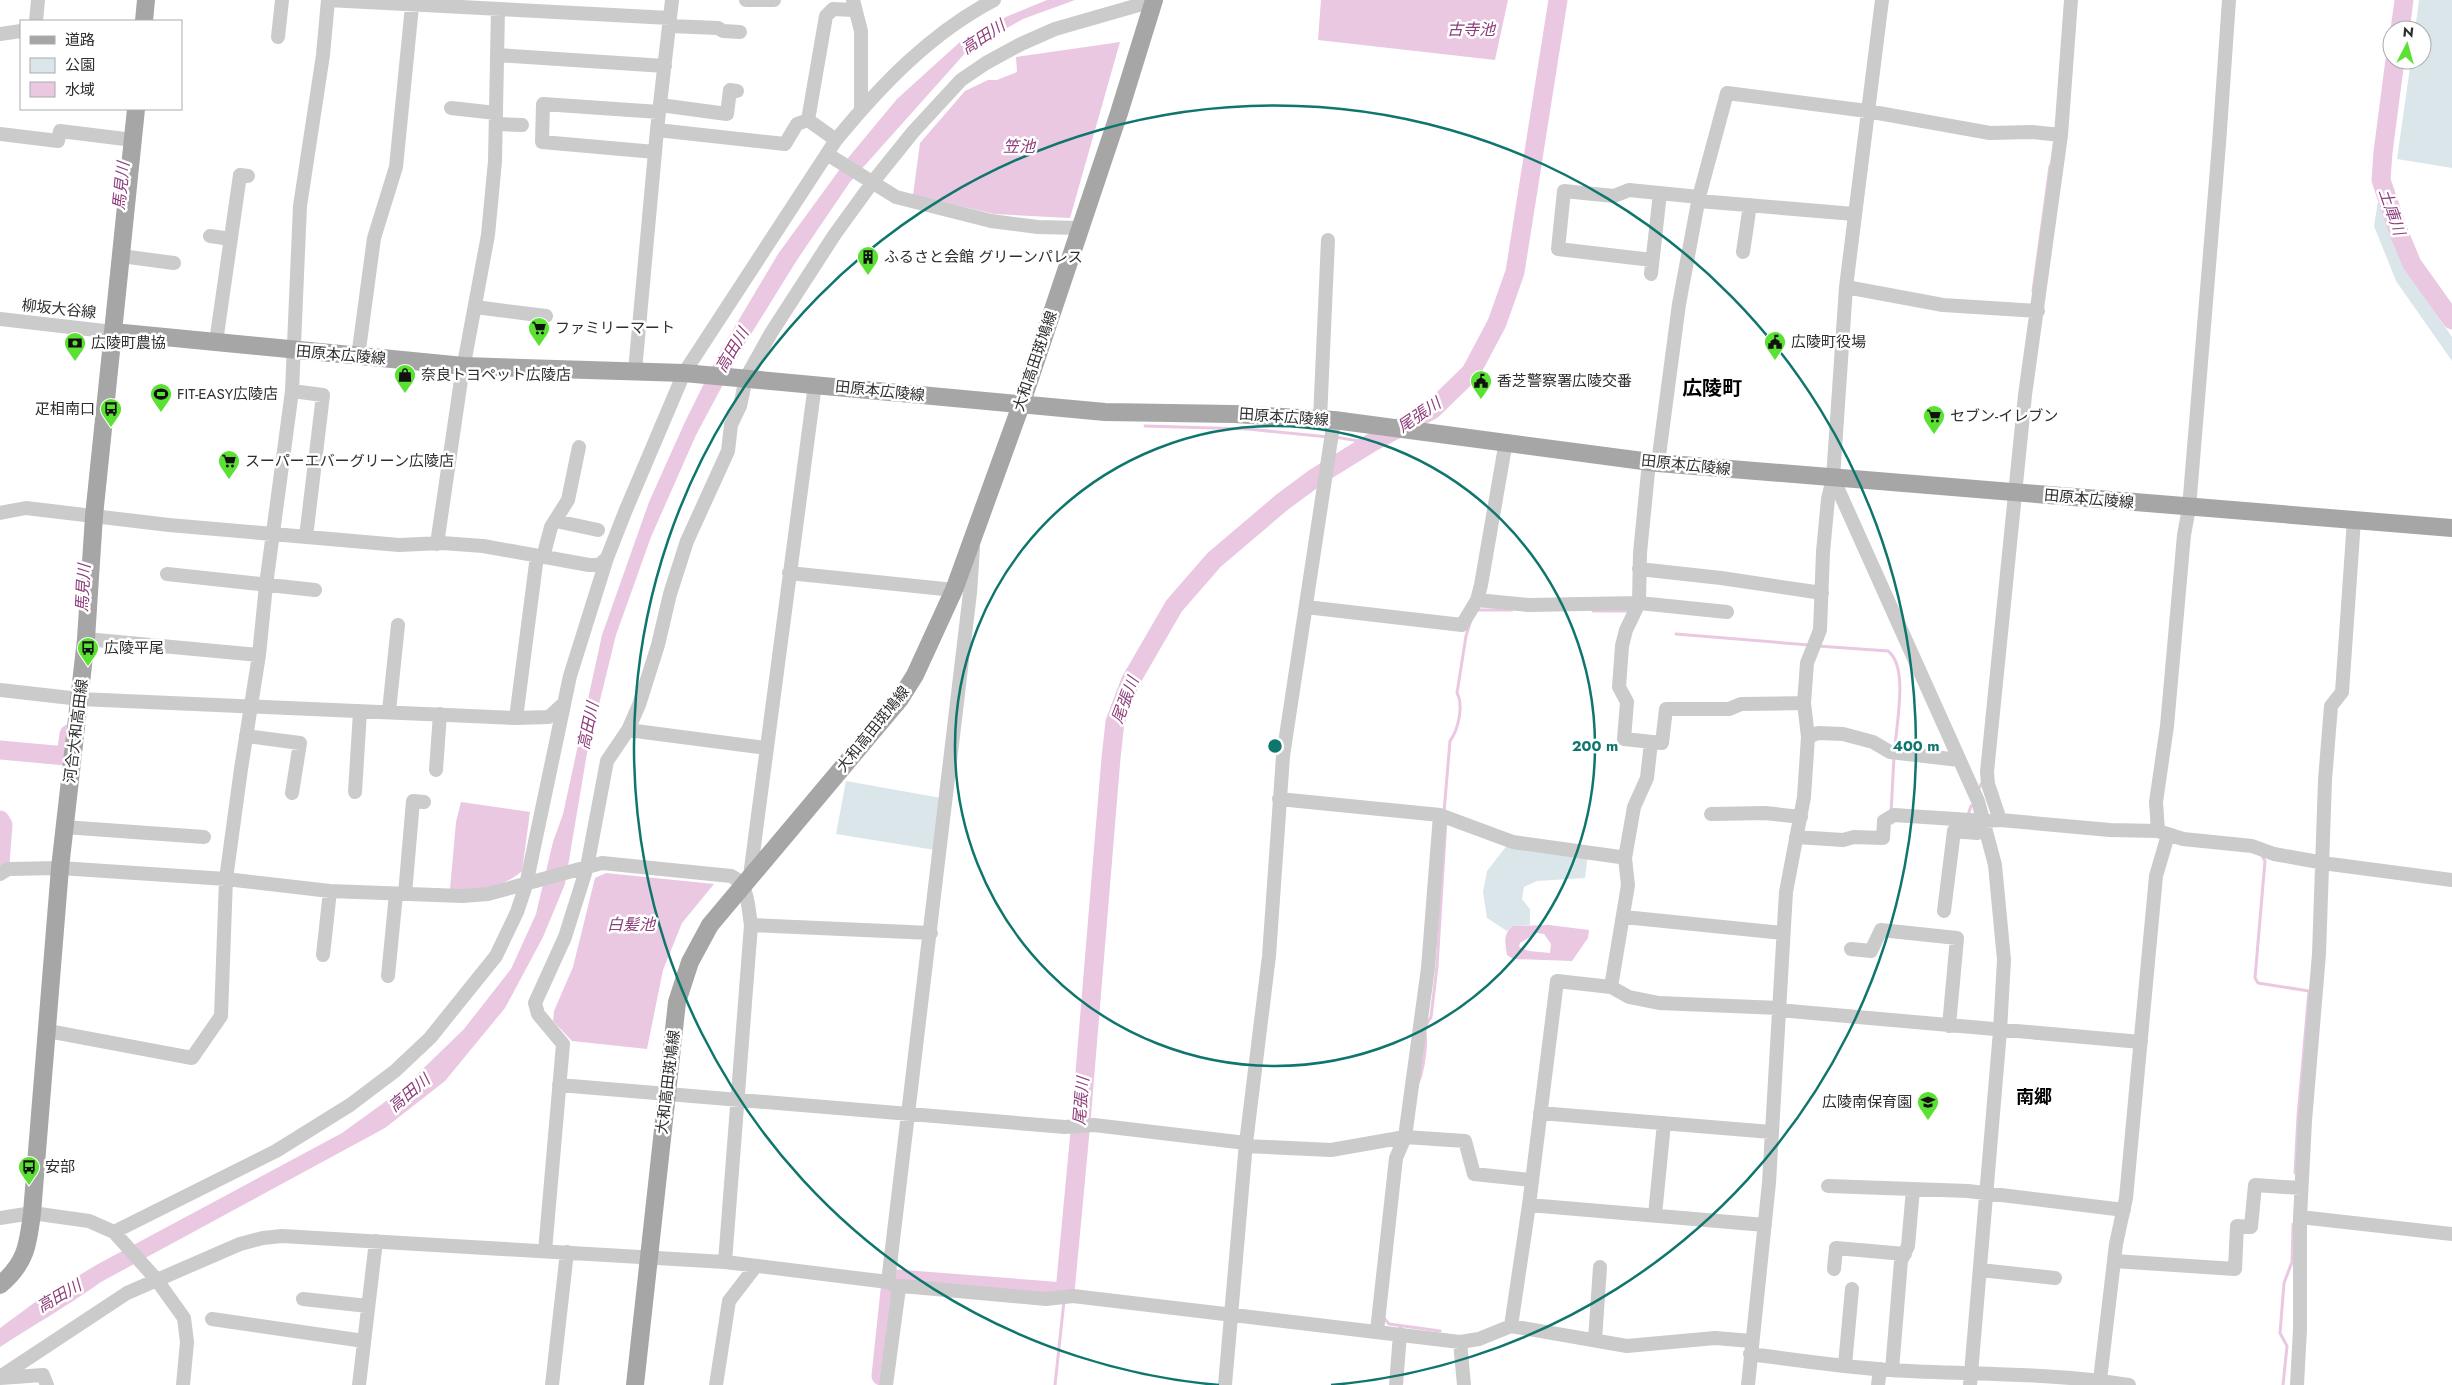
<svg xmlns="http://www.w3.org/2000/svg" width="2452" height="1385" font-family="Jost,'Noto Sans JP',sans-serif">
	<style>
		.green { fill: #dbe6eb }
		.water { fill: #eac8e2; fill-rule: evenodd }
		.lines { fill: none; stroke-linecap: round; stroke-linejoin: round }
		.stream { stroke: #eac8e2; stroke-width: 3 }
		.river { stroke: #eac8e2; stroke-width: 19 }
		.minor { stroke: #cbcbcb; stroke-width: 14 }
		.major { stroke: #a6a6a6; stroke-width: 18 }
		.ring { fill: none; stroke: #0f766e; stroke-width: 2.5 }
		.labels { text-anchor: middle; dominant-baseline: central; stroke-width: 5; stroke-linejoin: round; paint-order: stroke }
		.poi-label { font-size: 15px; fill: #2e2e2e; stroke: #fff; text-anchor: start }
		.street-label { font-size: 15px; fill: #2e2e2e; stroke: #fff }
		.water-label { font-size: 16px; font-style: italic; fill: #8e3d7b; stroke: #fff }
		.quarter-label { font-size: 18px; font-weight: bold; fill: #000; stroke: #fff }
		.district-label { font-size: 20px; font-weight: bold; fill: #000; stroke: #fff }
		.centre { fill: #0f766e; stroke: #fff; stroke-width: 2.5 }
		.ring-label { font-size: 15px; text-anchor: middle; font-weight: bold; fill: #0f766e; stroke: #fff; stroke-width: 5; stroke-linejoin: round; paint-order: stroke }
	</style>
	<rect width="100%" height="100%" fill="#fff"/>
	<!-- green -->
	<path class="green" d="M2419 0H2452V168L2397 159 2411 60H2422V30H2415Z
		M2378 201 2405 269 2452 337V361L2396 281 2374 226Z
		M846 781 941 798 935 850 836 834Z
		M1508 844 1588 854 1585 878 1537 881 1524 887 1522 899 1530 909V925L1512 926 1507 931 1487 918 1483 892 1487 871Z"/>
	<!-- water -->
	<path class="water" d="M1047 0H1075L1023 19 967 51 850 182 797 260 743 347 696 435 651 537 616 635 587 753 565 884 543 937 505 1008 445 1081 385 1128 101 1282C69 1305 34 1325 0 1347V1328L38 1300 98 1264 342 1133 400 1091 464 1029 511 969 536 914 553 842 563 814 602 635 649 502 684 424 718 355 778 254 848 158 897 99 961 41 1008 16Z
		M1321 0H1508L1495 60 1318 40Z
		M1120 42 1070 218 994 214 913 195 920 143 965 91 988 80H997L1017 72 1016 57Z
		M461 802 530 812 522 871C503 888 475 891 450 889L456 822Z
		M606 873 714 884 682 923 663 970 647 1049 572 1041 553 1021 554 1011 573 967 595 878Z
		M1549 925 1589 930 1588 938 1572 961 1513 959 1507 955C1505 943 1503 935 1512 926ZM1537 933 1544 934 1551 944 1550 953 1529 951 1519 947 1520 943Z"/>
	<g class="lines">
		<!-- stream -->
		<path class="stream" d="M2033 291 2050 166
			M1145 426 1248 429 1329 437
			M1335 437 1371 443
			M1476 610H1512
			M1593 611H1629
			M1676 634 1809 645
			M1818 646 1888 651C1909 667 1896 724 1895 748
			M1980 787 1981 784
			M1444 812 1450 741C1458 730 1464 706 1457 693L1466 636 1470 623
			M1891 813 1894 757
			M1968 815 1971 806
			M2261 854 2265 861 2255 978 2258 983 2309 991 2298 1116 2295 1173
			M1425 1027 1431 1017 1437 966 1446 821
			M1418 1083C1423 1072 1427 1045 1425 1033
			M1384 1318 1389 1324 1440 1331
			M1055 1385 1064 1301
			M2283 1385 2287 1346 2280 1333 2284 1283 2292 1262 2293 1224"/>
		<!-- river -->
		<path class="river" d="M2400 30 2404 0
			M2395 60 2383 152 2381 180 2399 233 2412 264 2452 320
			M0 750 66 756 69 734
			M0 820 3 825 0 863
			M881 1376 890 1291 898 1279 1065 1292 1081 1121 1111 758 1115 722 1130 682 1174 606 1214 560 1281 503 1316 477 1371 443 1432 410 1471 372 1497 323 1515 272 1558 0"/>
		<!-- minor -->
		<path class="minor" d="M328 0 670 18
			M746 0H774
			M853 0 861 31V109
			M36 21 38 0
			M670 26 718 28 723 31 740 32
			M0 34 21 31
			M278 37 282 0
			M497 55 665 66
			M660 105 727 114 730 90 737 91
			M451 108 496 113
			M808 120 826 16 833 9 854 10
			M808 120 836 140
			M496 124 522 125
			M657 130 785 144 797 124 808 120
			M0 134 58 141 60 131 133 140
			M655 152 542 142 543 104 659 112
			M827 154 896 197 991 221 1038 227 1079 228
			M1699 201 1854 214
			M210 236 231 239
			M1743 252 1750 205
			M121 256 174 263
			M1652 260 1558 249 1564 191 1614 196 1629 190 1699 197
			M1651 274 1660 193
			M1846 287 1943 305 2038 311
			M475 307 546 316
			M0 319 113 332
			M216 342 240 175 248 176
			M358 357 374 238 396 167 412 6
			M635 371 657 130 672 0
			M292 391 323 395 306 537
			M1320 419 1328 240
			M1649 462 1640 553 1639 603 1626 630 1622 646 1619 687 1627 702 1624 739 1662 743 1666 709H1729L1741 704 1804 703
			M1658 463 1679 304 1699 197 1727 93 1867 111 1990 133 2032 132 2061 135
			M1833 478 1978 801 1995 865 2004 960 2000 1031 1970 1385
			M0 513 26 508 169 525 399 545 442 543 483 546 589 565H599L607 558
			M556 521 598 530
			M437 544 461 380 488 235 495 161 498 9
			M543 557 551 527 568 500 579 447
			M1639 569 1721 578 1822 593
			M789 573 954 590
			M167 574 315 590
			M1477 600 1528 605 1639 603 1727 612
			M1306 607 1462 625 1477 600 1481 585 1506 441
			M86 639 259 655
			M0 690 80 699 516 718 549 717 564 703
			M389 711 398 625
			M516 718 537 556
			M628 730 766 748
			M246 736 300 743 292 793
			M1808 737 1818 733 1843 734 1873 742 1890 752 1959 760
			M436 770 440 714
			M355 792 360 712
			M1279 799 1440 815 1513 842 1620 857
			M1711 814 1765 813 1801 817
			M2000 820 1988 784 1987 772 2025 395 2061 135 2071 0
			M64 827 204 837
			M2158 831 2156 802 2167 726 2184 535 2189 508 2219 144 2229 0
			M1796 837 1843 840 1854 837 1883 838 1884 821 1894 815 1985 821 2000 820 2110 830 2158 831 2183 839 2252 846 2274 854 2330 864 2452 880
			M0 874 8 869 60 868 226 879 330 891 462 896 488 894 602 863 731 876C749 884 748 908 751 925L725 1262
			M750 876 815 384
			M405 894 413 801 424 802
			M1944 911 1954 831 1977 833 1985 821
			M1624 917 1782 933
			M751 925 931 933
			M1851 949 1871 951 1881 930 1957 938 1949 1026
			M323 955 330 891
			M388 976 396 894
			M1611 987 1628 885 1625 858 1634 807 1647 778 1651 742
			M1778 1010 2141 1042
			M48 1031 192 1058 221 1016 226 879 241 769 259 655 266 585 292 391 300 206 323 55 328 0
			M559 1085 1065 1127 1094 1125 1246 1143
			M1540 1113 1771 1132
			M1246 1146 1331 1150 1405 1137 1465 1141 1474 1174 1531 1180
			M1828 1186 1968 1191 2124 1210
			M1529 1205 1765 1225
			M1655 1215 1664 1123
			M2300 1217 2452 1234
			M0 1218 32 1213 89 1221 114 1232 156 1279 184 1318 187 1342 183 1385
			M114 1232 276 1151 350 1105 395 1071 430 1038 496 956 517 912 526 885 570 676 607 558 625 512 684 373 836 140C881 85 931 33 994 0
			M545 1251 563 1044 538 1014 535 1003 565 937 587 867 607 761 628 730 639 705 658 645 670 594 687 541 728 451 731 425 740 406 746 378 771 333 835 234 872 183 913 132 961 80 986 63 1021 44 1055 29 1156 0
			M2114 1261 2235 1269 2237 1226 2251 1227 2255 1185 2301 1188
			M1834 1269 1836 1248 1905 1254
			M1980 1270 2055 1278
			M888 1282 970 593 973 548
			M303 1299 368 1306
			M212 1319 364 1341
			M1511 1326 1529 1205 1557 981 1611 987 1629 997 1659 1003 1779 1008
			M1377 1331 1396 1158 1405 1137 1428 968 1440 815
			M1595 1340 1600 1267
			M1460 1342 1464 1385
			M1750 1354C1797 1360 1843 1367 1890 1370 1970 1375 2049 1372 2129 1385
			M1845 1365 1852 1289
			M1892 1370 1901 1261 1908 1246 1913 1189
			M0 1377 127 1293 240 1244 263 1238 282 1236 725 1262 888 1282 899 1288 902 1286 1046 1299 1073 1296 1460 1342 1479 1339 1511 1326 1627 1346 1715 1338 1752 1341
			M0 1378 43 1375 47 1385
			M2100 1380 2116 1244 2126 1198 2156 876 2168 835
			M359 1385 376 1241
			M552 1385 567 1252
			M716 1385 729 1301 756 1266
			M886 1385 899 1288
			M1225 1385 1246 1143 1269 956 1283 756 1334 420
			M1396 1385 1400 1334
			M1748 1385 1769 1183 1786 892 1804 797 1808 737 1804 703 1807 663 1820 630 1823 552 1828 499 1833 478 1846 287 1882 0
			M1878 1385 1880 1369
			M2297 1385 2300 1329V1217L2305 1121 2319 954 2325 780 2331 706 2342 692 2354 520"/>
		<!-- major -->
		<path class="major" d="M144 21 146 0
			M113 332 464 366 684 373 1105 412 1234 414 1334 420 1658 463 2452 528
			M0 1285C26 1263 28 1245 32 1213L60 868 86 639 94 516 136 109
			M635 1385 677 1002 690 962 710 925 900 699 915 675 954 590 1021 405 1119 113 1154 0"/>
	</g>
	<!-- distance rings -->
	<g class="ring">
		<circle cx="1275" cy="746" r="320"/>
		<path d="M1219 1385A641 641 0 1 1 1331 1385"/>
	</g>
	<!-- icons -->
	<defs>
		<g id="building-pin" transform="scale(1.125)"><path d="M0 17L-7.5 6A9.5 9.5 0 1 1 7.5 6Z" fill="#5ae133" stroke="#fff"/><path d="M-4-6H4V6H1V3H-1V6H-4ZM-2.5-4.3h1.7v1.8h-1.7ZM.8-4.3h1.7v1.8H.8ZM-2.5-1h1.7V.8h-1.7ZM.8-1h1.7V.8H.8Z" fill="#111"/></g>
		<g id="supermarket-pin" transform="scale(1.125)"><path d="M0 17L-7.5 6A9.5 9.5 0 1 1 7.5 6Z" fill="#5ae133" stroke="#fff"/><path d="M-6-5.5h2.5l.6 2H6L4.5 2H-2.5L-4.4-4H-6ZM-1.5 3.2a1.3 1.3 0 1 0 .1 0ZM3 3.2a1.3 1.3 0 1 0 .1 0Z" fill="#111"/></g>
		<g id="civic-pin" transform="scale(1.125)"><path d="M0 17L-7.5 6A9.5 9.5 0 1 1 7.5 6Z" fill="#5ae133" stroke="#fff"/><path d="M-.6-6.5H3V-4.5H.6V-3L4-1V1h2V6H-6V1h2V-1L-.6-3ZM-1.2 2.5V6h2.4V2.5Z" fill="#111"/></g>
		<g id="bank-pin" transform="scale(1.125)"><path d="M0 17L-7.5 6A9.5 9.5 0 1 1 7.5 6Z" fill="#5ae133" stroke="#fff"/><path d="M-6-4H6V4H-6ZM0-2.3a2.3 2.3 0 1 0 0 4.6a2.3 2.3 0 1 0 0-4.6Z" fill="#111"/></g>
		<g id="shop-pin" transform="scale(1.125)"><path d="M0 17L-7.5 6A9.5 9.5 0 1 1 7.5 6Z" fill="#5ae133" stroke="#fff"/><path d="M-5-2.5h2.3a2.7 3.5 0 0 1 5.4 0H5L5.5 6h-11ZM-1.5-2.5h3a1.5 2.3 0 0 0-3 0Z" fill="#111"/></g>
		<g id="stadium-pin" transform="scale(1.125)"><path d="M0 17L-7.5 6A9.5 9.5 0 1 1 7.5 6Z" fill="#5ae133" stroke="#fff"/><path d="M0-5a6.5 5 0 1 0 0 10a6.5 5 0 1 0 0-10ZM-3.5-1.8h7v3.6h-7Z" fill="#111"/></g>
		<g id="bus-pin" transform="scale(1.125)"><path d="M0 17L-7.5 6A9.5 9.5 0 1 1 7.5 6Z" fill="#5ae133" stroke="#fff"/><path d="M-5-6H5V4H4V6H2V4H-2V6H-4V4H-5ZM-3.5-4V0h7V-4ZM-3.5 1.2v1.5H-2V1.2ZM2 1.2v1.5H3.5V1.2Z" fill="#111"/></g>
		<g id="school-pin" transform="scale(1.125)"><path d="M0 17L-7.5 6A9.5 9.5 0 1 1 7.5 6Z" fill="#5ae133" stroke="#fff"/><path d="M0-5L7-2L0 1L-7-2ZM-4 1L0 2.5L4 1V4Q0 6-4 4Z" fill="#111"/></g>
	</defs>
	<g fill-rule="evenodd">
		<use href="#building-pin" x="868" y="257"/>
		<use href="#supermarket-pin" x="539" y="328"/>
		<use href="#civic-pin" x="1775" y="342"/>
		<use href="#bank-pin" x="75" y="343"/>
		<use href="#shop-pin" x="405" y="375"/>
		<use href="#civic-pin" x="1481" y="381"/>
		<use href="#stadium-pin" x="161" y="394"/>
		<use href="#bus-pin" x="111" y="409"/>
		<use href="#supermarket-pin" x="1934" y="416"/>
		<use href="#supermarket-pin" x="229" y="461"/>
		<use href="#bus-pin" x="88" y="648"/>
		<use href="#school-pin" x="1928" y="1102"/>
		<use href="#bus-pin" x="29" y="1167"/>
	</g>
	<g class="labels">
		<!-- poi labels -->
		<g class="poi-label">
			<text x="884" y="257">ふるさと会館 グリーンパレス</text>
			<text x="555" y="328">ファミリーマート</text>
			<text x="1791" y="342">広陵町役場</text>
			<text x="91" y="343">広陵町農協</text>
			<text x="421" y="375">奈良トヨペット広陵店</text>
			<text x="1497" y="381">香芝警察署広陵交番</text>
			<text x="177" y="394">FIT-EASY広陵店</text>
			<text x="95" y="409" text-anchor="end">疋相南口</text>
			<text x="1950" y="416">セブン-イレブン</text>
			<text x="245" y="461">スーパーエバーグリーン広陵店</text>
			<text x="104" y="648">広陵平尾</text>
			<text x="1912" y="1102" text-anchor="end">広陵南保育園</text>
			<text x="45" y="1167">安部</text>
		</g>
		<!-- street labels -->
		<g class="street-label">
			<text transform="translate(59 309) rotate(6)">柳坂大谷線</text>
			<text transform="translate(341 355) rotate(5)">田原本広陵線</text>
			<text transform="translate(1035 361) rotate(-71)">大和高田斑鳩線</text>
			<text transform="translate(880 391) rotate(6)">田原本広陵線</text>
			<text transform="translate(1284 417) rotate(4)">田原本広陵線</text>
			<text transform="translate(1686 465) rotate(6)">田原本広陵線</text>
			<text transform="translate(2089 499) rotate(5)">田原本広陵線</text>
			<text transform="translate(873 729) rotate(-51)">大和高田斑鳩線</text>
			<text transform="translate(76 731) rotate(-83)">河合大和高田線</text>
			<text transform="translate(668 1082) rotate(-83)">大和高田斑鳩線</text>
		</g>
		<!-- water labels -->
		<g class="water-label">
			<text x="1471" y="29">古寺池</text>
			<text transform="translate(983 37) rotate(-33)">高田川</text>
			<text x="1019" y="146">笠池</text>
			<text transform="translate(121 186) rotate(-84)">馬見川</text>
			<text transform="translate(2392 212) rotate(71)">土庫川</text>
			<text transform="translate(732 350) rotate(-59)">高田川</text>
			<text transform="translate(1419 415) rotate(-34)">尾張川</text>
			<text transform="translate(83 588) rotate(-87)">馬見川</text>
			<text transform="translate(1125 700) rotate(-69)">尾張川</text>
			<text transform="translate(588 726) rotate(-78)">高田川</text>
			<text x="631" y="924">白髪池</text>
			<text transform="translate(409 1093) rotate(-40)">高田川</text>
			<text transform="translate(1081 1101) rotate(-85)">尾張川</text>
			<text transform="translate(59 1296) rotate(-30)">高田川</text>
		</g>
		<!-- quarter labels -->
		<g class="quarter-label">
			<text x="2034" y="1097">南郷</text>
		</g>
		<!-- district labels -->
		<g class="district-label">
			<text x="1712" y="388">広陵町</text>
		</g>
	</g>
	<circle cx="1275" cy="746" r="8" class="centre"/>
	<g class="ring-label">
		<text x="1595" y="751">200 m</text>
		<text x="1916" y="751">400 m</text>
	</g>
	<!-- legend -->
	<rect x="20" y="20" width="162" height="90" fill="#ffffff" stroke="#ababab"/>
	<rect x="30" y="36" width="25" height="8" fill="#a6a6a6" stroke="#ababab"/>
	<text x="65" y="45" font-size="15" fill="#2e2e2e">道路</text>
	<rect x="30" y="58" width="25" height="15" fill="#dbe6eb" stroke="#ababab"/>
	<text x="65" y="70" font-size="15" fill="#2e2e2e">公園</text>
	<rect x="30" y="82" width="25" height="15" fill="#eac8e2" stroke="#ababab"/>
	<text x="65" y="95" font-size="15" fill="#2e2e2e">水域</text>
	<!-- north arrow -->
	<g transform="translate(2407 45) rotate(6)"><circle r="24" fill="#ffffff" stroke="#ababab"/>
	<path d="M0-4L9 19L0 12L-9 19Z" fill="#5ae133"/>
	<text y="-8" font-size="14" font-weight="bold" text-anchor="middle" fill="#2e2e2e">N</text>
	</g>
</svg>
